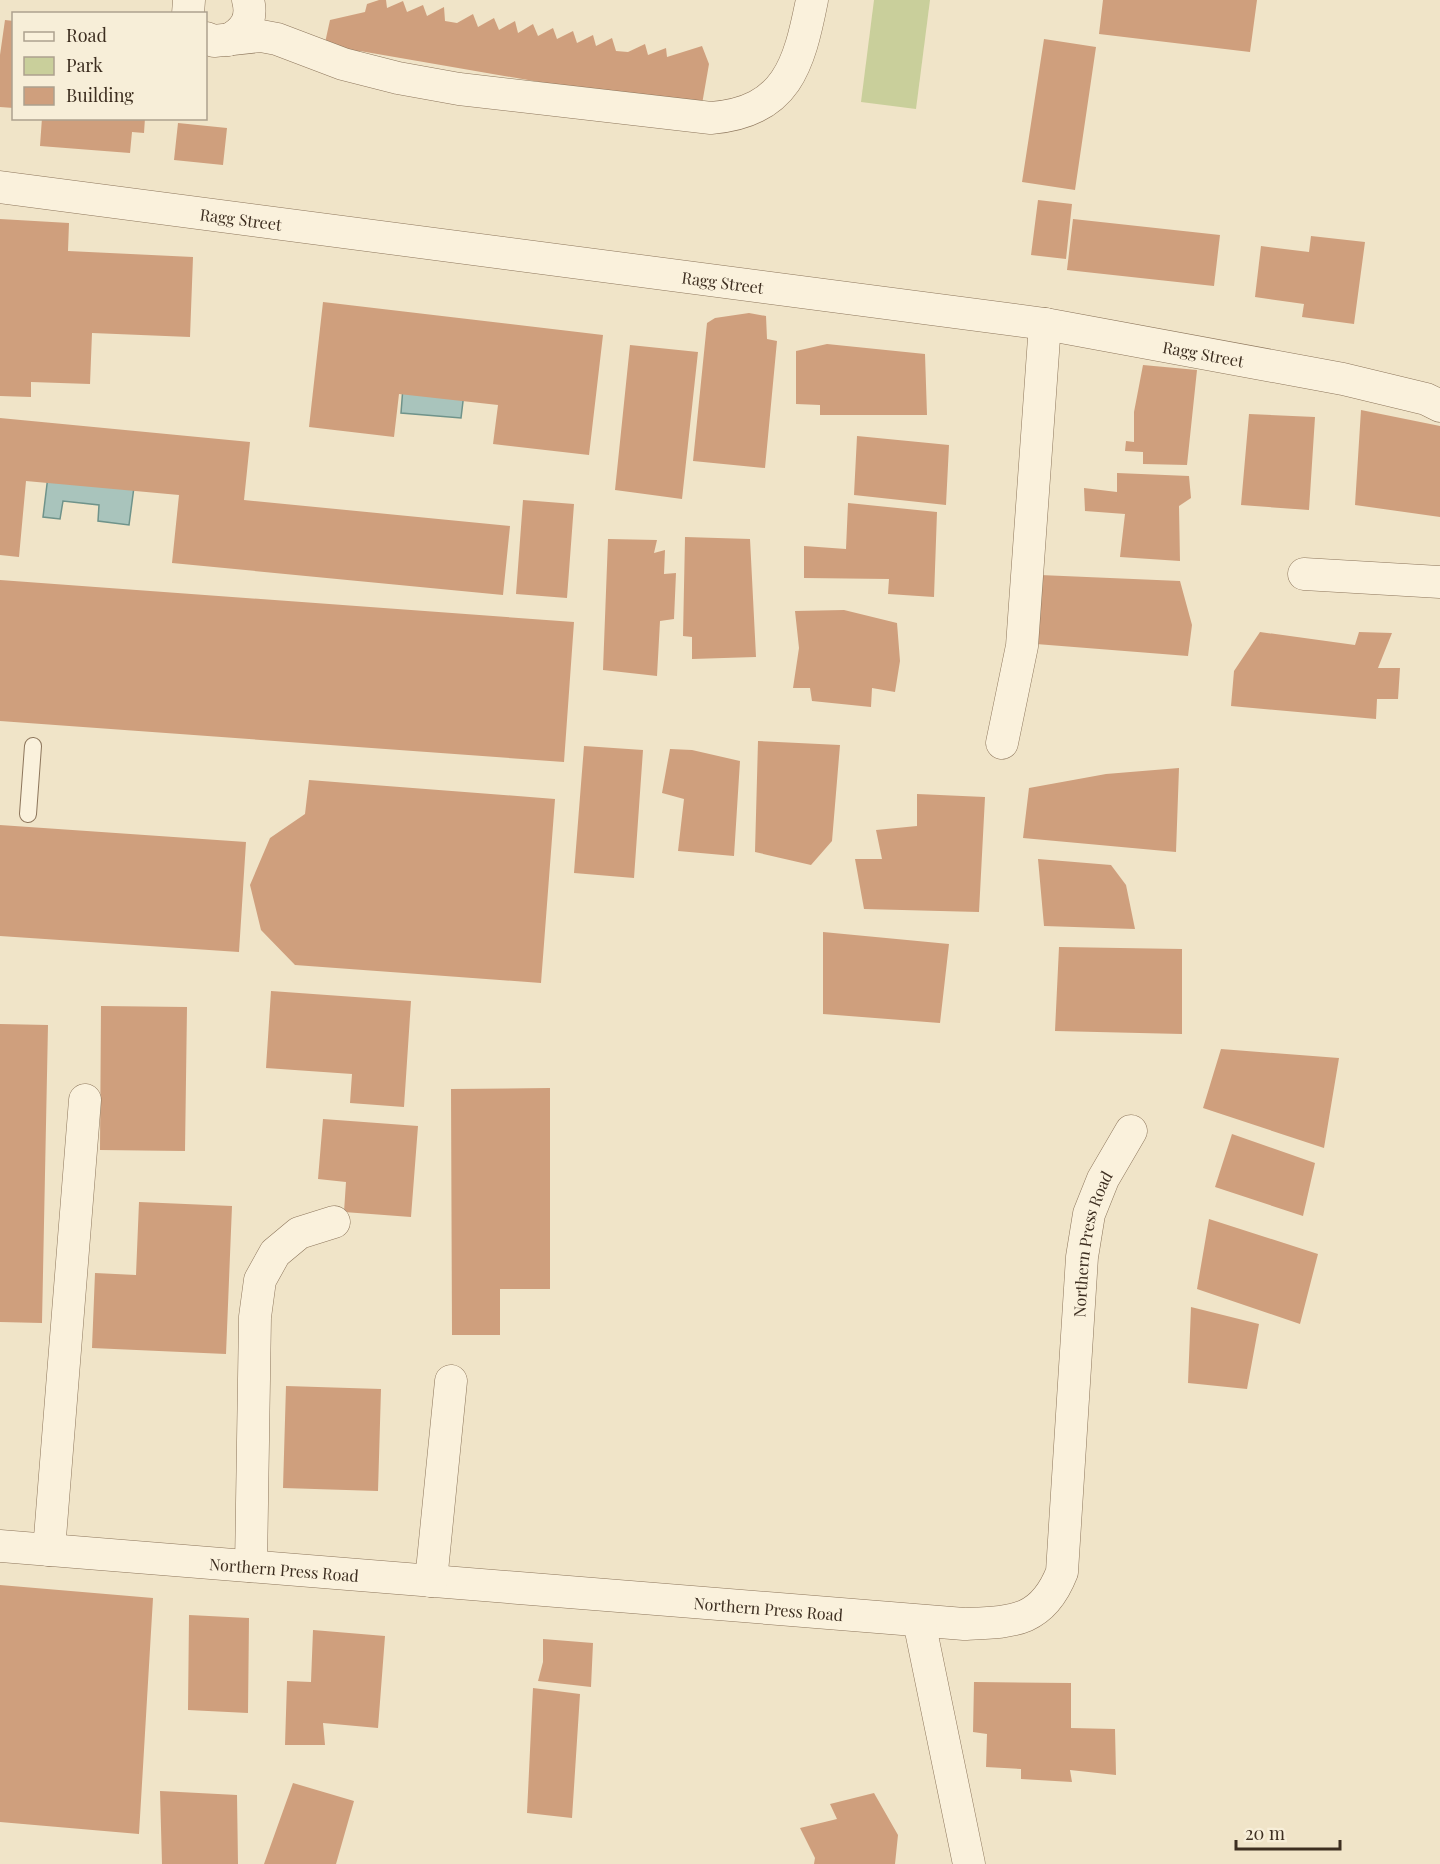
<svg xmlns="http://www.w3.org/2000/svg" width="1440" height="1864" font-family="'Playfair Display',serif">
	<style>
		.green { fill: #c9cf9b }
		.water { fill: #a9c4bc; stroke: #6f938a; stroke-width: 1.5 }
		.building { fill: #cf9f7d }
		.lines { fill: none; stroke-linecap: round; stroke-linejoin: round }
		.service-casing { stroke: #8d765c; stroke-width: 18 }
		.minor-casing { stroke: #8d765c; stroke-width: 33 }
		.service { stroke: #faf1dc; stroke-width: 16 }
		.minor { stroke: #faf1dc; stroke-width: 32 }
		.labels { text-anchor: middle; dominant-baseline: central; stroke-width: 4.5; stroke-linejoin: round; paint-order: stroke }
		.street-label { font-size: 16px; fill: #3d2e20; stroke: #f7eed8 }
	</style>
	<rect width="100%" height="100%" fill="#f0e4c8"/>
	<!-- green -->
	<path class="green" d="M874 0H930L916 109 861 102Z"/>
	<!-- water -->
	<path class="water" d="M403 387 464 393 461 418 401 413Z
		M48 476 134 487 129 525 98 521 99 505 63 501 60 519 43 517Z"/>
	<!-- building -->
	<path class="building" d="M379 0H386L387 8 403 1 407 12 423 5 427 16 444 7 445 21 457 23 473 14 478 27 494 18 499 30 515 21 518 33 533 24 538 36 553 28 557 39 573 31 577 43 593 35 596 46 612 38 616 51 628 52 645 44 648 55 666 48 667 57 702 46 709 64 701 110 360 51 359 57 323 52 330 20 365 12 367 4Z
		M1103 0H1257L1250 52 1099 34Z
		M5 20 14 21V108L0 107V55Z
		M1044 39 1096 47 1075 190 1022 182Z
		M42 118H145L144 133 132 132 130 153 40 146Z
		M178 123 227 128 223 165 174 160Z
		M1038 200 1072 204 1066 259 1031 255Z
		M0 219 69 223 68 251 193 257 190 337 92 333 90 384 31 382V397L0 396Z
		M1073 219 1220 235 1214 286 1067 270Z
		M1311 236 1365 242 1354 324 1302 317 1304 304 1255 297 1261 246 1309 252Z
		M323 302 603 335 589 455 493 444 498 405 399 394 394 437 309 427Z
		M749 313 766 316 767 339 777 341 765 468 693 461 707 323 715 318Z
		M827 344 925 354 927 415H820V405L796 404V351Z
		M630 345 698 352 682 499 615 490Z
		M1143 365 1197 370 1187 465 1143 464V452L1125 451 1126 441 1134 442V412Z
		M1361 410 1440 426V517L1355 505Z
		M1249 414 1315 417 1309 510 1241 505Z
		M0 418 250 442 244 500 510 526 503 595 172 563 179 495 26 481 19 557 0 555Z
		M857 436 949 445 946 505 854 495Z
		M1117 473 1189 476 1191 498 1179 506 1180 561 1120 557 1125 514 1085 511 1084 488 1117 492Z
		M523 500 574 504 567 598 516 594Z
		M848 503 937 512 934 597 888 594 889 579 804 578V546L846 549Z
		M685 537 750 539 756 657 692 659V637L683 636Z
		M608 539 657 540 654 553 665 550 664 574 676 573 674 619 660 621 657 676 603 670Z
		M1040 575 1180 581 1192 625 1188 656 1036 644Z
		M0 580 574 622 564 762 0 721Z
		M844 610 897 623 900 661 895 692 872 688 871 707 812 701 810 688H793L799 648 795 611Z
		M1260 632 1355 645 1359 632 1392 633 1378 668H1400L1398 699H1377L1376 719 1231 706 1234 671Z
		M758 741 840 745 832 841 811 865 755 852Z
		M584 746 643 750 634 878 574 873Z
		M670 749 692 750 740 761 734 856 678 851 684 799 662 793Z
		M1179 768 1176 852 1023 838 1029 788 1106 774Z
		M309 780 555 799 541 983 295 965 261 930 250 885 270 838 305 814Z
		M917 794 985 797 979 912 864 909 855 859H882L876 830 917 826Z
		M0 825 246 842 239 952 0 936Z
		M1038 859 1111 865 1126 885 1135 929 1044 926Z
		M823 932 949 944 940 1023 823 1014Z
		M1059 947 1182 949V1034L1055 1031Z
		M271 991 411 1001 404 1107 350 1103 352 1074 266 1068Z
		M101 1006 187 1007 185 1151 100 1150Z
		M0 1024 48 1025 42 1323 0 1322Z
		M1221 1049 1339 1058 1324 1148 1203 1108Z
		M550 1088V1289H500V1335H452L451 1089Z
		M323 1119 418 1126 411 1217 344 1212 346 1182 318 1179Z
		M1232 1134 1315 1163 1303 1216 1215 1187Z
		M139 1202 232 1206 226 1354 92 1348 95 1273 136 1275Z
		M1209 1219 1318 1254 1300 1324 1197 1289Z
		M1191 1307 1259 1324 1247 1389 1188 1383Z
		M286 1386 381 1389 378 1491 283 1488Z
		M0 1585 153 1598 139 1834 0 1822Z
		M189 1615 249 1618 248 1713 188 1710Z
		M313 1630 385 1636 378 1728 323 1723 325 1745H285L287 1681 311 1682Z
		M543 1639 593 1643 591 1687 538 1681 543 1662Z
		M974 1682 1071 1683V1728L1115 1729 1116 1775 1070 1770 1072 1782 1021 1779V1769L986 1767 987 1734 973 1732Z
		M533 1688 580 1694 572 1818 527 1813Z
		M293 1783 354 1801 336 1864H264Z
		M160 1791 237 1795 238 1864H162Z
		M874 1793 898 1835 895 1864H814L815 1858 800 1828 837 1819 830 1804Z"/>
	<g class="lines">
		<!-- service casing -->
		<g class="service-casing">
			<path id="service" d="M28 814 33 746"/>
		</g>
		<!-- minor casing -->
		<g class="minor-casing">
			<g id="minor">
				<path d="M188 14 189 0"/>
				<path d="M206 38 214 41 261 36 277 39 343 64 398 78 459 89 711 118C787 112 799 65 812 0"/>
				<path d="M228 40C245 31 253 19 248 0"/>
				<path id="s1" d="M0 187 1045 324 1343 379 1426 399 1440 406"/>
				<path d="M1304 574 1440 582"/>
				<path d="M1002 743 1022 646 1045 324"/>
				<path id="s2" d="M0 1546 964 1624C1012 1622 1042 1623 1062 1572L1082 1257 1089 1214 1103 1179 1131 1131"/>
				<path d="M49 1550 85 1100"/>
				<path d="M251 1566 255 1317 260 1280 275 1253 299 1233 334 1222"/>
				<path d="M431 1581 451 1381"/>
				<path d="M919 1621 969 1864"/>
			</g>
		</g>
		<!-- service -->
		<use href="#service" class="service"/>
		<!-- minor -->
		<use href="#minor" class="minor"/>
	</g>
	<g class="labels">
		<!-- street labels -->
		<g class="street-label">
			<text stroke="none"><textPath href="#s1" startOffset="243">Ragg Street</textPath></text>
			<text stroke="none"><textPath href="#s1" startOffset="729">Ragg Street</textPath></text>
			<text stroke="none"><textPath href="#s1" startOffset="1215">Ragg Street</textPath></text>
			<text stroke="none"><textPath href="#s2" startOffset="1418">Northern Press Road</textPath></text>
			<text stroke="none"><textPath href="#s2" startOffset="285">Northern Press Road</textPath></text>
			<text stroke="none"><textPath href="#s2" startOffset="771">Northern Press Road</textPath></text>
		</g>
	</g>
	<!-- legend -->
	<rect x="12" y="12" width="195" height="108" fill="#f7eed8" stroke="#ada18e" stroke-width="1.5"/>
	<rect x="24" y="32" width="30" height="9" fill="#faf1dc" stroke="#ada18e" stroke-width="1.5"/>
	<text x="66" y="42" font-size="18" fill="#3d2e20">Road</text>
	<rect x="24" y="57" width="30" height="18" fill="#c9cf9b" stroke="#ada18e" stroke-width="1.5"/>
	<text x="66" y="72" font-size="18" fill="#3d2e20">Park</text>
	<rect x="24" y="87" width="30" height="18" fill="#cf9f7d" stroke="#ada18e" stroke-width="1.5"/>
	<text x="66" y="102" font-size="18" fill="#3d2e20">Building</text>
	<!-- scale -->
	<path d="M1236 1840v9h104v-9" fill="none" stroke="#3d2e20" stroke-width="3"/>
	<text x="1245" y="1840" font-size="18" fill="#3d2e20" stroke="#f7eed8" stroke-width="4.5" paint-order="stroke">20 m</text>
</svg>
